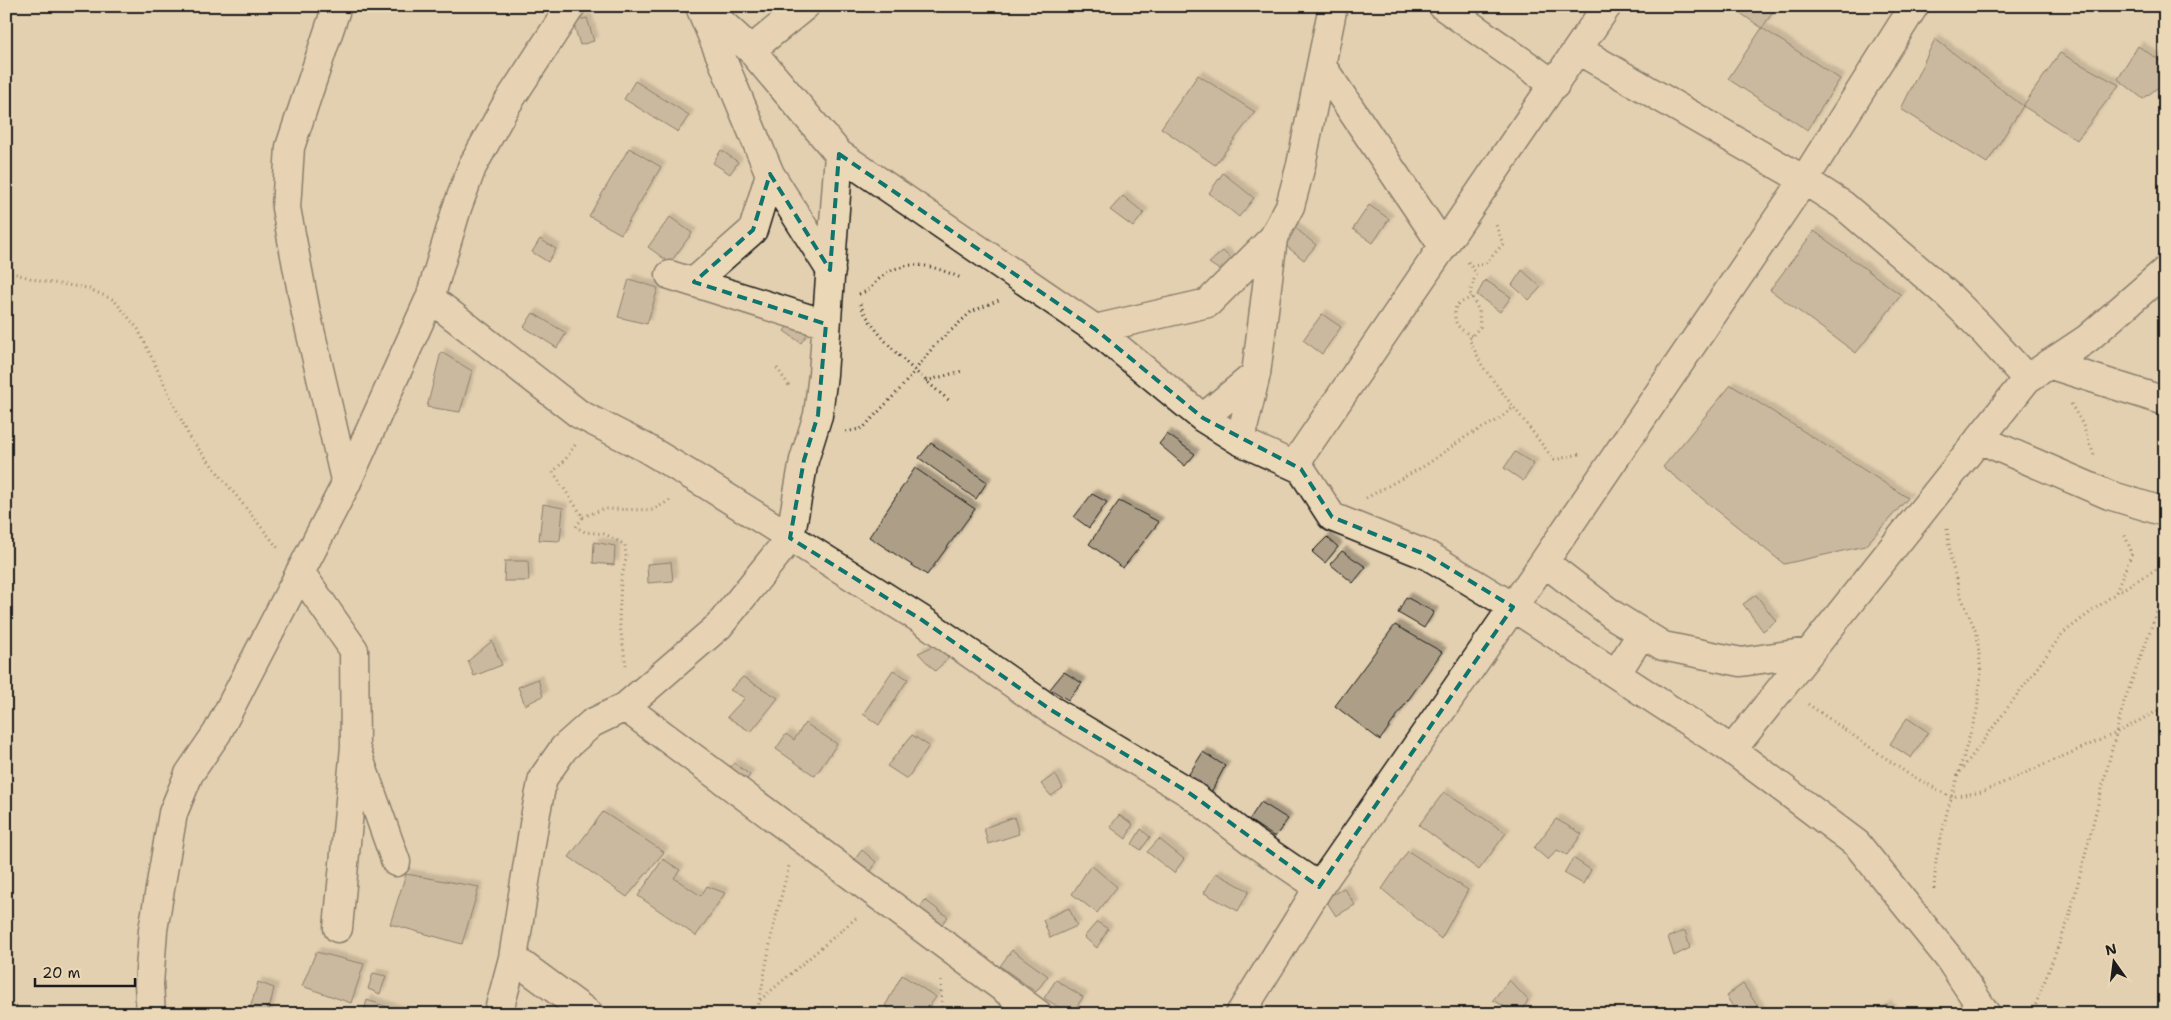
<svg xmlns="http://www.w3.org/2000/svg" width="2171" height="1020" font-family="'Shantell Sans',sans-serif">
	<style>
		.building { fill: #ac9e87; stroke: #1c1c1c; filter: url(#shadow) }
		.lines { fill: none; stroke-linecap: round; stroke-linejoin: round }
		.minor-casing { stroke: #1c1c1c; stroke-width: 31 }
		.path { stroke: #1c1c1c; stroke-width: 3; stroke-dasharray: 1 4; stroke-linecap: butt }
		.minor { stroke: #ebd8b6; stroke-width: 28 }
		.marked { fill: none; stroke: #0f766e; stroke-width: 4; stroke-dasharray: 10 6; stroke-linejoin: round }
	</style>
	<defs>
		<filter id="shadow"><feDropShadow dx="4.5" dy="-4.5" stdDeviation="1" flood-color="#0004"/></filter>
	</defs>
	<rect width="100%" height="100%" fill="#e3d0b0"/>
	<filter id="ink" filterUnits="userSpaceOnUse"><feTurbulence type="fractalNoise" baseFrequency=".02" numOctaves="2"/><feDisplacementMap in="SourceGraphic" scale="10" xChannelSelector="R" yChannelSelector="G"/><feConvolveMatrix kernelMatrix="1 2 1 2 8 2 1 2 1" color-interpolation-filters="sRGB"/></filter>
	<g filter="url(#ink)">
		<!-- building -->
		<path class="building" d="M1730 6H1777L1762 28Z
			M587 18 594 41 580 45 573 22Z
			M1762 28 1840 79 1807 130 1728 79Z
			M1935 39 2023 106 1987 163 1901 109Z
			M2138 46 2165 64V82L2143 99 2118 79Z
			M2060 53 2119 85 2077 140 2023 106Z
			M1198 75 1255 112 1215 165 1161 128Z
			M635 81 689 115 678 132 624 99Z
			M629 148 661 167 621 234 589 216Z
			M721 150 738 162 730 174 713 163Z
			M1223 173 1254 198 1239 217 1209 193Z
			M1123 196 1144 213 1133 227 1110 210Z
			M1369 205 1389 219 1373 243 1353 229Z
			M670 217 692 233 670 263 648 247Z
			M1293 226 1316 245 1304 260 1281 242Z
			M1814 231 1901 295 1856 353 1770 290Z
			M540 239 556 249 548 262 532 252Z
			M1223 251 1235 263 1227 275 1209 263Z
			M1522 270 1541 287 1529 300 1512 285Z
			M629 279 658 288 647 324 618 317Z
			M1485 280 1511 297 1500 312 1477 295Z
			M533 313 566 333 557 348 524 327Z
			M1322 314 1341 327 1322 354 1303 340Z
			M794 317 811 329 801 343 784 331Z
			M441 352 472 371 460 412 427 407Z
			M1731 385 1908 498 1865 546 1784 564 1663 467Z
			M1167 434 1195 454 1185 466 1159 444Z
			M931 443 987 482 976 499 919 458Z
			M1515 452 1534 464 1523 481 1504 468Z
			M915 468 975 509 927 575 869 537Z
			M1092 494 1107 502 1089 528 1074 517Z
			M1119 501 1159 522 1123 568 1089 544Z
			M543 504 563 508 560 541 539 540Z
			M1327 537 1338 547 1325 563 1312 552Z
			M594 542 615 546 614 565 593 563Z
			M1342 551 1366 567 1353 583 1330 564Z
			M505 561H528L529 581H504Z
			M671 562 673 581 648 583 647 564Z
			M1756 595 1776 621 1763 631 1743 604Z
			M1406 597 1434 612 1424 628 1398 613Z
			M1395 625 1442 652 1380 740 1335 706Z
			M492 641 502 665 474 676 468 661Z
			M936 645 949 658 935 671 918 653Z
			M893 670 908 679 879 725 863 714Z
			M1064 672 1082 683 1068 700 1050 689Z
			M743 677 778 698 751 732 727 717 745 698 730 690Z
			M538 679 543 696 525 705 518 687Z
			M1907 718 1928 732 1911 758 1890 744Z
			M805 723 837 744 815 776 776 749 786 734 794 740Z
			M912 735 929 746 907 779 887 766Z
			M1203 752 1225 766 1208 798 1184 782Z
			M734 763 750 775 741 787 725 774Z
			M1055 774 1063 788 1051 796 1041 784Z
			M1444 792 1506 833 1479 870 1419 825Z
			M1261 802 1288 819 1275 837 1249 820Z
			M603 812 664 852 627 897 569 857Z
			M1119 815 1133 824 1126 839 1110 827Z
			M1014 817 1019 834 988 844 984 828Z
			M1556 819 1582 834 1567 855 1557 850 1548 860 1534 848Z
			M1141 829 1150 837 1141 850 1132 844Z
			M1159 839 1184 859 1174 873 1147 852Z
			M862 850 876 862 870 874 852 863Z
			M1408 851 1468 890 1441 939 1382 889Z
			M1573 858 1591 870 1583 884 1564 873Z
			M663 859 680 870 674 878 701 896 707 886 725 893 696 936 638 896Z
			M1091 865 1117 887 1097 913 1072 894Z
			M1216 873 1249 891 1238 911 1204 893Z
			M406 874 479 887 462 944 390 924Z
			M1344 888 1355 905 1336 916 1325 899Z
			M925 900 948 917 941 925 918 911Z
			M1069 908 1077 926 1050 938 1043 920Z
			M1097 922 1108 929 1097 948 1084 937Z
			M1685 931 1690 948 1674 956 1668 937Z
			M1012 950 1048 976 1036 992 1000 966Z
			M316 952 364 964 351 1003 302 986Z
			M373 973 386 976 380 994 368 989Z
			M902 975 936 997 924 1014H896L885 1006Z
			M1056 980 1083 997 1072 1014H1069L1044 998Z
			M1509 980 1528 1000 1521 1014H1517L1493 1000Z
			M258 982 274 988 268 1014 249 1012Z
			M1743 984 1760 1010 1754 1014H1738L1726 996Z
			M367 1000 409 1014H363Z
			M1887 1005 1893 1014H1875Z"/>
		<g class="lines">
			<!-- minor casing -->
			<g class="minor-casing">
				<path id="minor" d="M337 6 290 147 286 208 306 313 346 484
					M703 6 751 50 839 154 1095 329 1203 418 1240 441 1301 469 1332 517 1429 556 1513 607 1732 750 1857 844 1948 957 1986 1014
					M1443 6 1555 85
					M751 50 805 6
					M1578 50 1804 180 1843 205 1949 296 1979 326 2027 379
					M1321 65 1443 246
					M839 154 823 374 818 415 804 460 790 538 719 626 625 707 1038 1014
					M770 174 831 271
					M670 275 826 324
					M694 282 753 230 770 174 701 9
					M430 298 579 414 644 447 704 483 922 620 1051 710 1188 792 1253 842 1319 887
					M1095 329 1208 303 1273 238
					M2048 364 2165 401
					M1203 418 1256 374
					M1979 439 2109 495 2165 512
					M1240 441 1256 374 1273 238 1290 206 1301 165 1333 6
					M1294 465 1607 6
					M1544 562 1613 615 1663 646 1741 662 1810 652
					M300 572 354 650 355 747
					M1616 674 1642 633
					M1732 750 2027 379 2087 339 2165 271
					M338 928 355 747 396 862
					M513 958 589 1014
					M151 1014 149 984 153 930 173 813 189 774 217 733 346 484 430 298 457 208 472 167 505 107 571 6
					M498 1014 513 958 536 812 543 778 564 748 592 723 625 707
					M1240 1014 1319 887 1544 562 1804 180 1914 6"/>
			</g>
			<!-- path -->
			<path class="path" d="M1468 262 1476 273 1470 293 1479 311 1480 327 1469 339 1483 367 1554 460 1580 454
				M1471 266 1485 264 1503 244 1496 225
				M6 271 40 281 87 288 114 300 138 329 190 438 278 548
				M859 294C870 291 872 285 880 278 907 256 933 266 961 278
				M1472 297 1456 305C1453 323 1456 327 1472 336
				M860 304C876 339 921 377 951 402
				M777 368 790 387
				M926 381 962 371
				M2071 404 2082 423 2094 455
				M846 432 863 428 901 388 934 346 971 312 999 300
				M575 445 565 460 553 472 583 517 576 527 585 532 605 534 625 545 626 559 621 581 619 619 626 666
				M1366 498 1426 465 1467 436 1498 420 1514 407
				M583 517 603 509 653 510 672 499
				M2116 592 2132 553 2124 533
				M1808 704 1907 773 1951 797 1982 792 2116 733 2165 707
				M1957 776 2063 633 2116 593 2165 564
				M1934 889 1936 860 1947 812 1977 711 1981 673 1977 634 1960 594 1951 560 1947 529
				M941 981 942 1014
				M760 1000 856 918
				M757 1014 773 928 789 866
				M2032 1014 2069 918 2124 702 2165 590"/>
			<!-- minor -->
			<use href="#minor" class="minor"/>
		</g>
	</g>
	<!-- marked area -->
	<path d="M0 0H2171V1020H0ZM839 154 1095 329 1203 418 1301 469 1332 517 1429 556 1513 607 1319 887 1188 792 1051 710 922 620 790 538 804 460 818 415 826 324 694 282 753 230 770 174 830 270Z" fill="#e3d0b0" fill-opacity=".55" fill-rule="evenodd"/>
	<path class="marked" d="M839 154 1095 329 1203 418 1301 469 1332 517 1429 556 1513 607 1319 887 1188 792 1051 710 922 620 790 538 804 460 818 415 826 324 694 282 753 230 770 174 830 270Z"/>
	<!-- margin -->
	<rect width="2171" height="1020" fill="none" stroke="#ebd8b6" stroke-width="25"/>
	<rect x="12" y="12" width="2146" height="995" fill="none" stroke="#1c1c1c" stroke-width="2" filter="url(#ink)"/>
	<!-- north arrow -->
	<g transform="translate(2114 962) rotate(346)" stroke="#ebd8b6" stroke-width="4" paint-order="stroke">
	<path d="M0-4L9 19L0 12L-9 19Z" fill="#1c1c1c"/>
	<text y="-8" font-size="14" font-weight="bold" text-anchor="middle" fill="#1c1c1c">N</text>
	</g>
	<!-- scale -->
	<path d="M35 978v8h100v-8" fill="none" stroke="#1c1c1c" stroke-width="2.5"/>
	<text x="42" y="978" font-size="15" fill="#1c1c1c" stroke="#ebd8b6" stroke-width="4" paint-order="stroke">20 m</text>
</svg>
